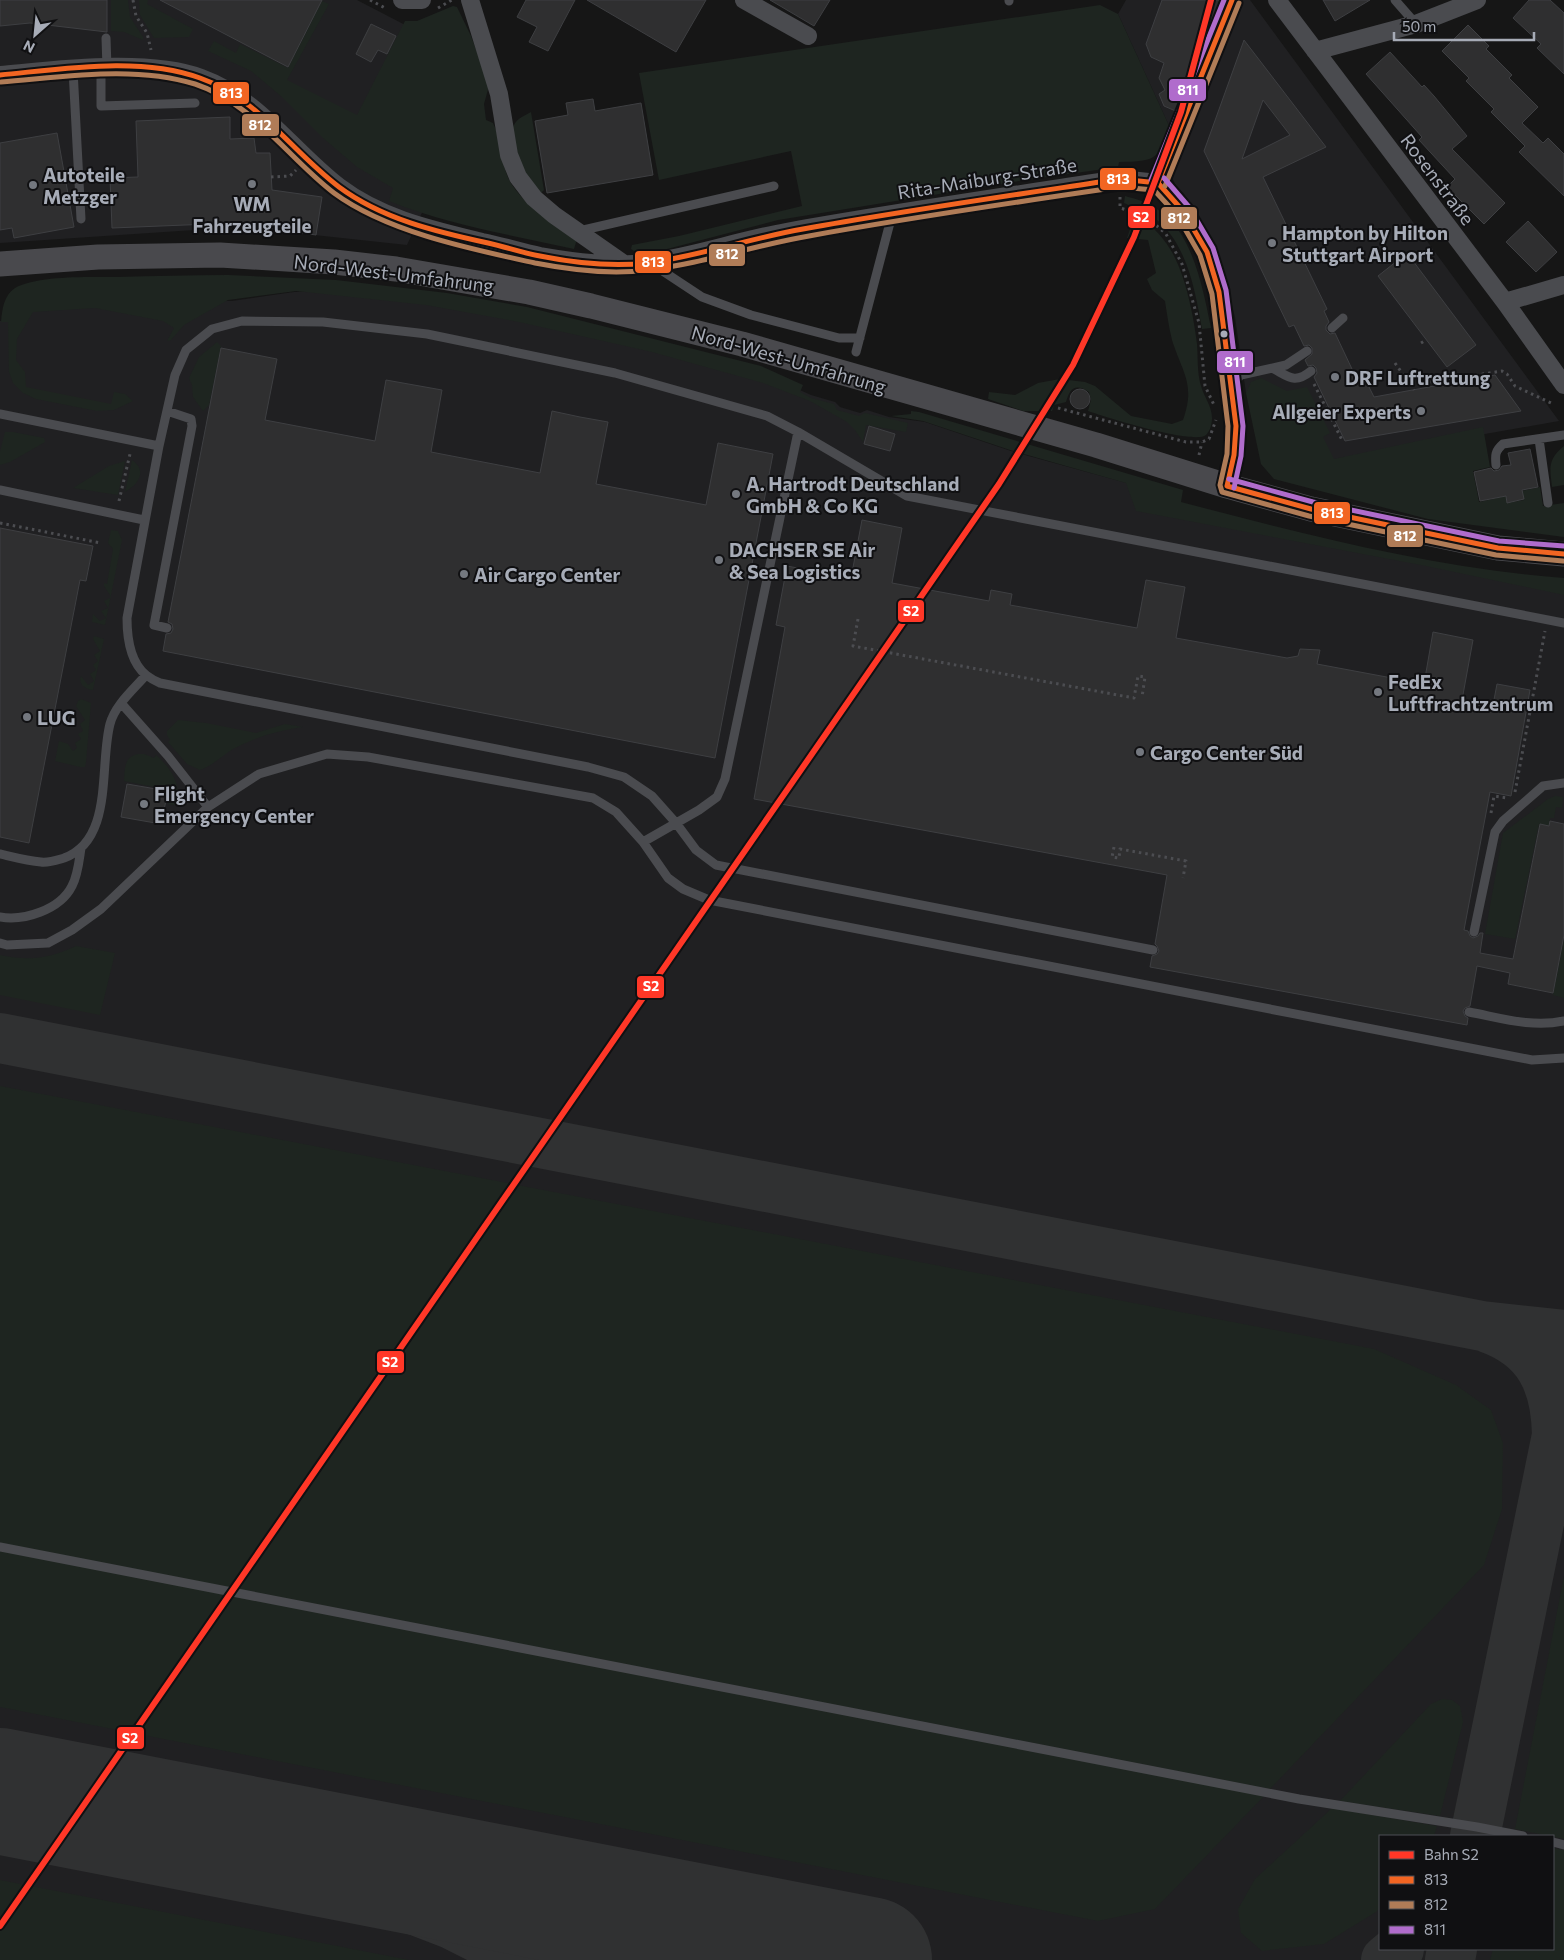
<svg xmlns="http://www.w3.org/2000/svg" width="1564" height="1960" font-family="Commissioner,sans-serif">
	<style>
		.built { fill: #202022; fill-rule: evenodd }
		.green { fill: #1e2520 }
		.lines { fill: none; stroke-linecap: round; stroke-linejoin: round }
		.taxiway { stroke: #303132; stroke-width: 50 }
		.runway { stroke: #303132; stroke-width: 126 }
		.building { fill: #2f2f30; stroke: #3e3f42; fill-rule: evenodd }
		.path { stroke: #4c4d51; stroke-width: 3; stroke-dasharray: 2.5 4; stroke-linecap: butt }
		.service { stroke: #4a4b4f; stroke-width: 9 }
		.minor { stroke: #4a4b4f; stroke-width: 18 }
		.secondary { stroke: #49494d; stroke-width: 25 }
		.bus-1-casing { stroke: #101012; stroke-width: 9 }
		.bus-2-casing { stroke: #101012; stroke-width: 9 }
		.bus-3-casing { stroke: #101012; stroke-width: 9 }
		.bus-1 { stroke: #f26522; stroke-width: 5 }
		.bus-2 { stroke: #b07c57; stroke-width: 5 }
		.bus-3 { stroke: #b06ccc; stroke-width: 5 }
		.rail-1-casing { stroke: #101012; stroke-width: 10 }
		.rail-1 { stroke: #ff3727; stroke-width: 6 }
		.poi-dot { fill: #74787f; stroke: #101012; stroke-width: 2 }
		.bus-dot { fill: #a7acb7; stroke: #101012; stroke-width: 2 }
		.labels { text-anchor: middle; dominant-baseline: central; stroke-width: 4; stroke-linejoin: round; paint-order: stroke }
		.poi-label { font-size: 19px; font-weight: bold; fill: #a7acb7; stroke: #101012; text-anchor: start }
		.street-label { font-size: 19px; fill: #a7acb7; stroke: #101012 }
		.line-badge { stroke: #101012; stroke-width: 2 }
		.badge-label { font-size: 14px; text-anchor: middle; font-weight: bold; fill: #fff }
	</style>
	<rect width="100%" height="100%" fill="#161616"/>
	<!-- built -->
	<path class="built" d="M0 0H357L409 27 473 102 407 245 239 227 0 243Z
		M1126 0H1250L1559 421 1332 461 1251 392 1246 393 1235 317 1227 286 1215 251 1200 218 1184 194 1175 184 1171 175 1183 144 1171 130 1118 14Z
		M342 290 443 300 771 377 811 395 835 402 840 407 860 413 867 410 889 417 925 422 1011 451 1174 496 1184 506 1378 555 1564 582V1960H0V321H8L17 311 172 301H232L294 292ZM1380 1836H1553V1949H1380Z"/>
	<!-- green -->
	<path class="green" d="M111 0H128L130 17 143 37V40L124 32 111 31Z
		M139 0H148L147 4 193 29 189 37 154 38 140 15Z
		M322 1 329 4 287 80 357 115 405 21H417L453 6 457 7 471 36 486 76 489 86 484 104 486 120 493 123C502 141 500 157 507 175 517 202 555 222 577 239L574 249C512 235 448 225 389 201L393 188 357 167 323 138 282 97 251 71 208 51 214 41 236 53 240 44 288 68Z
		M1100 5 1118 14 1171 130C1157 162 1152 161 1119 162L1118 167 1019 181 778 220 667 249 634 251 631 249 632 245 679 236 802 206 791 151 659 180 639 73Z
		M531 112 544 190 539 195 522 173 512 130C515 119 522 117 531 112Z
		M1125 196C1136 199 1147 202 1157 209 1193 232 1203 289 1211 328L1202 329C1195 290 1187 241 1152 216 1144 210 1133 207 1124 203Z
		M1135 215C1150 224 1161 234 1170 249 1185 272 1194 317 1197 344 1198 357 1197 373 1201 386 1204 397 1212 406 1212 418 1212 424 1210 431 1206 435 1194 445 1105 417 1088 411L1091 400 1089 392C1075 383 1070 388 1066 402L1054 405 1052 411H1023L988 399 989 392 1015 395 1038 383 1060 379 1085 382 1095 386 1131 416 1172 424 1183 420C1196 384 1182 372 1172 340 1169 328 1167 314 1165 301L1152 290 1147 279 1156 273 1148 240 1127 238Z
		M228 275 336 280 447 293 527 307 761 366 803 385 800 392 811 398 834 404 837 410 859 416 865 413 908 423 906 432 866 425 863 442 855 430 847 422 810 401 763 383 652 352 519 322 426 305 296 291 228 300 184 325 171 340 167 341 174 328 163 321 95 308 33 312 17 339 16 360 25 372 26 387 111 404 114 392 125 394 133 401 114 410 97 411 36 399 23 393 13 383 9 372 8 322H1C2 309 4 295 15 288 37 275 91 277 117 277 154 276 191 275 228 275Z
		M217 342 221 346 209 405 203 411 193 397 192 385 189 378 199 357Z
		M1261 378 1287 391 1307 387 1330 433 1323 437 1334 459 1483 427 1490 467 1473 471 1479 502 1506 496 1507 503 1524 500 1522 491 1540 487 1543 506 1564 503V537L1428 519 1274 479 1261 464 1246 393 1251 382Z
		M911 411 919 412 1183 490 1181 502C1307 535 1434 568 1564 578V595L1426 566 1136 511 1126 483 1010 450 923 421 891 416 911 414Z
		M5 432H13L44 438 45 442 10 462 0 465V452Z
		M1564 446V485L1552 487C1550 468 1547 460 1564 446Z
		M132 460C148 471 138 485 125 492Z
		M125 461 118 495 73 488 109 466Z
		M111 530 118 531 122 540 105 625 92 622 93 614 100 621 106 618 101 611 108 608 104 601 110 598V595L104 586V583L107 584 113 549 108 543Z
		M94 636 104 639 93 690C85 689 78 684 81 676L88 685 94 681 90 674 96 670 93 665 98 661 94 655 100 651 93 639Z
		M81 699 91 703 86 762 85 767H80L55 761 59 741 68 744 73 751 77 748 75 743 81 739 78 734 83 731 80 724 85 720 76 706 78 701Z
		M178 720 206 723 256 733 285 724 303 727C277 731 256 737 233 749 222 756 212 766 200 770L187 764 168 742 170 740 167 735V731Z
		M138 754H144L154 758 156 755C173 770 180 784 178 806L168 804 170 790 124 781C125 768 124 757 138 754Z
		M1555 796 1563 797 1562 808 1556 807 1554 818H1550L1549 826 1539 824 1515 939 1485 934 1503 833 1548 799Z
		M1564 939V998L1553 995Z
		M76 946 115 953 100 1015 0 995V955C30 961 48 959 76 946Z
		M0 1086 1374 1349 1456 1385 1491 1410 1503 1443 1502 1509 1484 1565 1270 1789 0 1543Z
		M0 1550 1265 1795 1155 1909 1098 1921 0 1707Z
		M1564 1576V1839L1515 1829Z
		M1442 1699 1452 1700 1460 1706 1463 1722 1440 1816 1340 1801 1431 1704Z
		M1332 1808 1437 1826 1434 1836H1380V1908L1376 1912 1324 1944 1262 1951 1241 1933 1238 1909 1255 1879Z
		M1553 1848 1564 1850V1960H1490L1493 1949H1553Z
		M0 1880 409 1960H0Z"/>
	<g class="lines">
		<!-- taxiway -->
		<path class="taxiway" d="M0 1038 1482 1326 1564 1335
			M210 1831 451 1924 523 1960
			M1475 1836 1557 1435C1556 1383 1539 1346 1488 1328
			M1386 1960 1399 1949
			M1450 1960 1452 1949"/>
		<!-- runway -->
		<path class="runway" d="M0 1791 869 1960"/>
	</g>
	<!-- building -->
	<path class="building" d="M0 0H107V32L30 23 0 26Z
		M160 0H322L288 67Z
		M526 0H575L548 51 529 42 537 27 517 17Z
		M587 0H706L676 52Z
		M770 0H830L814 26Z
		M1162 0H1225L1178 112 1164 106 1159 94 1165 90 1159 78 1164 63 1151 57 1146 44Z
		M1323 0H1370L1335 21Z
		M1529 0H1550L1564 13V74L1537 48 1541 44 1513 18Z
		M371 24 396 36 387 54 378 50 371 62 356 54Z
		M1468 25 1489 46 1486 49 1512 75 1509 78 1538 107 1522 123 1543 143 1548 138 1564 154V196L1519 152 1525 146 1491 112 1494 109 1466 81 1469 78 1442 51Z
		M1244 40 1326 147 1263 177 1327 309 1324 311 1329 322 1326 326V330L1330 334 1335 333 1360 386 1367 383 1374 397 1495 375 1521 411 1345 441 1314 377 1317 373 1316 368 1313 365 1308 366 1305 360 1312 354V348L1309 345 1304 346 1294 325 1289 327 1204 151ZM1263 100 1290 135 1242 159Z
		M1390 52 1422 87 1424 85 1434 96 1467 136 1452 149 1505 203 1484 224 1447 187 1455 179 1419 140 1422 137 1366 74Z
		M593 99 595 111 641 103 653 175 547 193 535 121 568 115 566 103Z
		M230 117V139L254 138 256 153H270L272 190 322 197 316 235 234 223 112 228 110 178 138 177 136 121Z
		M57 133 74 227 14 238 12 228 0 230V143Z
		M1528 221 1557 252 1536 272 1506 242Z
		M1407 253 1476 345 1447 367 1378 276Z
		M221 348 277 359 265 420 375 441 386 380 442 390 431 452 540 473 552 411 580 417 608 422 596 484 706 505 718 443 773 454 715 758 163 651 166 634 171 633 173 629 172 624 168 622Z
		M1070 399a10 10 0 1 1 20 0a10 10 0 1 1-20 0Z
		M869 426 895 434 890 451 864 444Z
		M1530 449 1538 487 1522 490 1524 499 1507 503 1506 496 1480 501 1474 472 1491 468 1494 471 1499 470 1502 466 1511 465 1508 453Z
		M862 520 902 528 892 583 989 601 991 590 1012 594 1010 605 1137 628 1146 580 1185 587 1176 638 1287 658 1298 656 1300 649 1320 650 1317 664 1424 684 1433 632 1473 640 1462 700 1493 705 1497 684 1530 690 1511 796 1490 792 1464 930 1468 931 1470 936 1473 938 1478 936 1480 933H1483L1480 953 1513 959 1540 824 1549 826 1550 821 1564 824V935L1553 993 1508 984 1510 973 1477 966 1470 1006 1465 1008 1463 1011 1465 1016 1468 1018 1467 1025 1150 967 1152 956 1157 954 1159 951 1157 946 1155 944 1167 875 754 799 785 627 776 625 787 566 851 578Z
		M0 528 93 546 86 581 80 580 29 843 0 837Z
		M127 784 168 791 161 824 121 817Z"/>
	<g class="lines">
		<!-- path -->
		<path class="path" d="M133 0 136 16 147 33 151 50
			M370 0 387 9
			M438 8 452 0
			M271 177 290 176 296 170
			M1120 197V208L1134 212 1149 219 1166 234 1182 264 1199 323 1205 386 1215 407
			M1421 343 1426 340
			M1395 363 1414 390
			M1314 384 1343 442
			M1411 385 1502 371 1507 374 1515 386 1551 403
			M1058 408 1186 442H1202L1209 439 1216 420
			M1199 455 1202 442
			M119 501 130 454
			M0 523 101 543
			M858 619 853 646 1134 698 1138 676 1145 677 1142 697
			M1515 792 1545 631
			M1491 813 1494 796 1507 798
			M1114 847 1112 857 1119 858 1120 849 1186 861 1183 878"/>
		<!-- service -->
		<path class="service" d="M1395 0 1416 24
			M1009 1V0
			M106 38 107 68
			M101 69V106L195 103
			M73 70 81 219
			M1158 183 1232 0
			M579 231 774 186
			M652 264 702 297 751 315 839 338H860
			M1332 328 1343 318
			M856 352 892 215
			M1274 369C1289 377 1295 384 1311 371
			M1231 385 1241 375 1286 365 1307 351
			M167 411 191 419 192 426 154 625 167 628
			M0 414 159 446 127 618C127 637 130 662 146 675 150 678 155 681 160 683L588 767 624 777 652 796 676 823 696 850 716 865 1153 950
			M1539 439 1548 503
			M159 446 175 375 186 350 212 329 242 321 323 322 427 334 615 373 767 416 798 432 907 496 1564 623
			M1496 465C1495 455 1495 451 1503 444L1564 435
			M0 490 144 520
			M121 703 168 756 208 807
			M643 842 699 810 717 797 725 779 798 432
			M0 854C13 857 28 861 41 862 49 863 57 860 64 858 114 840 99 766 110 724 115 705 133 690 146 675
			M0 917C24 921 60 910 72 886 78 875 79 861 81 848
			M1474 932 1495 832 1503 821 1543 786 1564 783
			M0 943 7 945 48 943 72 930 101 909 208 807 259 774 327 754 368 757 593 798 616 812 643 842 668 878 683 889 709 900 1532 1060 1564 1058
			M1469 1012C1501 1018 1532 1028 1564 1021
			M0 1547 1299 1799 1477 1827 1523 1836
			M1553 1842 1564 1845"/>
		<!-- minor -->
		<path class="minor" d="M402 0H422
			M470 0 499 94 509 155 518 177 534 198 554 215 624 264
			M744 0 808 36
			M1277 0 1505 302 1564 385
			M1315 51 1416 24 1477 0
			M0 75C56 70 148 58 201 78 259 99 292 151 339 187 381 219 433 230 482 242 502 246 521 252 540 256 575 262 612 267 646 263 692 257 740 240 786 232 897 212 1009 196 1120 179L1158 183 1183 211 1207 252 1219 292 1236 426 1234 455 1227 486
			M1505 302 1564 285"/>
		<!-- secondary -->
		<path class="secondary" d="M0 264 98 257 220 255 334 262 396 269 529 292 591 306 742 344 1096 445 1227 486 1311 509 1498 548 1564 554"/>
		<!-- bus-1 casing -->
		<g class="bus-1-casing">
			<path id="bus-1" d="M0 75C63 69 140 56 200 78 258 98 292 152 339 187 382 219 437 232 488 243 506 247 523 253 540 256 575 263 612 267 647 263 700 256 751 238 803 229 909 210 1014 195 1120 179L1158 183 1183 211 1207 252 1219 292 1236 426 1234 455 1227 486 1311 509 1498 548 1564 554
				M1158 183 1232 0"/>
		</g>
		<!-- bus-2 casing -->
		<g class="bus-2-casing">
			<path id="bus-2" d="M1 82C64 77 134 65 195 84 253 103 288 158 334 193 387 232 471 249 535 263 571 270 610 275 647 270 702 264 755 245 809 236 913 217 1017 202 1120 187L1154 190 1177 215 1200 255 1212 294 1228 426 1227 454 1220 485 1222 492 1309 516 1496 555 1563 561
				M1165 186 1239 3"/>
		</g>
		<!-- bus-3 casing -->
		<g class="bus-3-casing">
			<path id="bus-3" d="M1164 178 1189 207 1213 248 1226 290 1243 426 1241 456 1234 488
				M1151 180 1224 0
				M1229 479 1313 502 1499 541 1564 546"/>
		</g>
		<!-- bus-1 -->
		<use href="#bus-1" class="bus-1"/>
		<!-- bus-2 -->
		<use href="#bus-2" class="bus-2"/>
		<!-- bus-3 -->
		<use href="#bus-3" class="bus-3"/>
		<!-- rail-1 casing -->
		<g class="rail-1-casing">
			<path id="rail-1" d="M0 1926 999 484 1073 365 1134 237 1181 112 1211 0"/>
		</g>
		<!-- rail-1 -->
		<use href="#rail-1" class="rail-1"/>
	</g>
	<!-- markers -->
	<g class="poi-dot">
		<circle cx="252" cy="184" r="5"/>
		<circle cx="33" cy="185" r="5"/>
		<circle cx="1272" cy="243" r="5"/>
		<circle cx="1335" cy="377" r="5"/>
		<circle cx="1421" cy="411" r="5"/>
		<circle cx="736" cy="494" r="5"/>
		<circle cx="719" cy="560" r="5"/>
		<circle cx="464" cy="574" r="5"/>
		<circle cx="1378" cy="692" r="5"/>
		<circle cx="27" cy="717" r="5"/>
		<circle cx="1140" cy="752" r="5"/>
		<circle cx="144" cy="804" r="5"/>
	</g>
	<circle class="bus-dot" cx="1224" cy="334" r="4.5"/>
	<g class="labels">
		<!-- poi labels -->
		<g class="poi-label">
			<text x="43" y="174">Autoteile<tspan x="43" dy="22">Metzger</tspan></text>
			<text x="252" y="203" text-anchor="middle">WM<tspan x="252" dy="22">Fahrzeugteile</tspan></text>
			<text x="1282" y="232">Hampton by Hilton<tspan x="1282" dy="22">Stuttgart Airport</tspan></text>
			<text x="1345" y="377">DRF Luftrettung</text>
			<text x="1411" y="411" text-anchor="end">Allgeier Experts</text>
			<text x="746" y="483">A. Hartrodt Deutschland<tspan x="746" dy="22">GmbH &amp; Co KG</tspan></text>
			<text x="729" y="549">DACHSER SE Air<tspan x="729" dy="22">&amp; Sea Logistics</tspan></text>
			<text x="474" y="574">Air Cargo Center</text>
			<text x="1388" y="681">FedEx<tspan x="1388" dy="22">Luftfrachtzentrum</tspan></text>
			<text x="37" y="717">LUG</text>
			<text x="1150" y="752">Cargo Center Süd</text>
			<text x="154" y="793">Flight<tspan x="154" dy="22">Emergency Center</tspan></text>
		</g>
		<!-- street labels -->
		<g class="street-label">
			<text transform="translate(987 178) rotate(-9)">Rita-Maiburg-Straße</text>
			<text transform="translate(1438 179) rotate(53)">Rosenstraße</text>
			<text transform="translate(394 273) rotate(7)">Nord-West-Umfahrung</text>
			<text transform="translate(789 359) rotate(16)">Nord-West-Umfahrung</text>
		</g>
	</g>
	<g class="line-badge">
		<rect x="1168" y="78" width="39" height="24" rx="5" fill="#b06ccc"/>
		<rect x="212" y="81" width="38" height="24" rx="5" fill="#f26522"/>
		<rect x="241" y="113" width="39" height="24" rx="5" fill="#b07c57"/>
		<rect x="1099" y="167" width="38" height="24" rx="5" fill="#f26522"/>
		<rect x="1127" y="205" width="29" height="24" rx="5" fill="#ff3727"/>
		<rect x="1160" y="206" width="38" height="24" rx="5" fill="#b07c57"/>
		<rect x="708" y="243" width="38" height="24" rx="5" fill="#b07c57"/>
		<rect x="634" y="250" width="38" height="24" rx="5" fill="#f26522"/>
		<rect x="1216" y="350" width="38" height="24" rx="5" fill="#b06ccc"/>
		<rect x="1313" y="501" width="38" height="24" rx="5" fill="#f26522"/>
		<rect x="1386" y="524" width="38" height="24" rx="5" fill="#b07c57"/>
		<rect x="897" y="599" width="28" height="24" rx="5" fill="#ff3727"/>
		<rect x="636" y="975" width="29" height="24" rx="5" fill="#ff3727"/>
		<rect x="376" y="1350" width="29" height="24" rx="5" fill="#ff3727"/>
		<rect x="116" y="1726" width="29" height="24" rx="5" fill="#ff3727"/>
	</g>
	<g class="badge-label">
		<text x="1188" y="95">811</text>
		<text x="231" y="98">813</text>
		<text x="260" y="130">812</text>
		<text x="1118" y="184">813</text>
		<text x="1141" y="222">S2</text>
		<text x="1179" y="223">812</text>
		<text x="727" y="259">812</text>
		<text x="653" y="267">813</text>
		<text x="1235" y="367">811</text>
		<text x="1332" y="518">813</text>
		<text x="1405" y="541">812</text>
		<text x="911" y="616">S2</text>
		<text x="651" y="991">S2</text>
		<text x="390" y="1367">S2</text>
		<text x="130" y="1743">S2</text>
	</g>
	<!-- legend -->
	<rect x="1379" y="1835" width="175" height="115" fill="#101012" stroke="#4c4e54"/>
	<rect x="1389" y="1851" width="25" height="8" fill="#ff3727" stroke="#4c4e54"/>
	<text x="1424" y="1860" font-size="15" fill="#a7acb7">Bahn S2</text>
	<rect x="1389" y="1876" width="25" height="8" fill="#f26522" stroke="#4c4e54"/>
	<text x="1424" y="1885" font-size="15" fill="#a7acb7">813</text>
	<rect x="1389" y="1901" width="25" height="8" fill="#b07c57" stroke="#4c4e54"/>
	<text x="1424" y="1910" font-size="15" fill="#a7acb7">812</text>
	<rect x="1389" y="1926" width="25" height="8" fill="#b06ccc" stroke="#4c4e54"/>
	<text x="1424" y="1935" font-size="15" fill="#a7acb7">811</text>
	<!-- north arrow -->
	<g transform="translate(35 35) rotate(207)" stroke="#101012" stroke-width="4" paint-order="stroke">
	<path d="M0-4L9 19L0 12L-9 19Z" fill="#a7acb7"/>
	<text y="-8" font-size="14" font-weight="bold" text-anchor="middle" fill="#a7acb7">N</text>
	</g>
	<!-- scale -->
	<path d="M1394 32v8h140v-8" fill="none" stroke="#a7acb7" stroke-width="2.5"/>
	<text x="1402" y="32" font-size="15" fill="#a7acb7" stroke="#101012" stroke-width="4" paint-order="stroke">50 m</text>
</svg>
